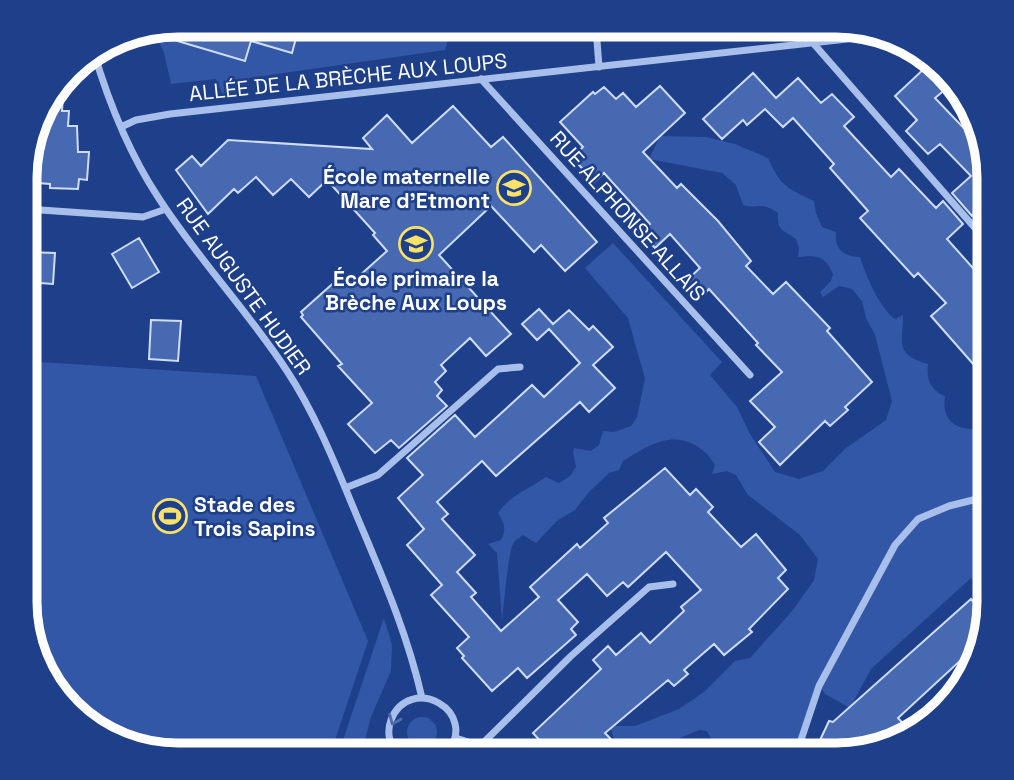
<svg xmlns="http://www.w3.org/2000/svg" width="1014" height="780" font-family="'Space Grotesk',sans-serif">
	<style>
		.green { fill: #3257a7 }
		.building { fill: #4669b2; stroke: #cedcf8; stroke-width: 2 }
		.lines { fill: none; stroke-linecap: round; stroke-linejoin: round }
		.minor { stroke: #a9bfeb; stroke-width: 7 }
		.oneway { stroke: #4f6cab }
		.labels { text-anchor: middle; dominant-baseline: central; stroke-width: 5; stroke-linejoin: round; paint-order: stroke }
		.street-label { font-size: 21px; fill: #fff; stroke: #1e3f89 }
		.poi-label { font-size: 21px; font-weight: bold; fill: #fff; stroke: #1e3f89; text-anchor: end }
		.rim { fill: none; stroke: #fff; stroke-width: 9 }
	</style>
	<rect width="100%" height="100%" fill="#1e3f89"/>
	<!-- green -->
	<path class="green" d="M451 29 445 50 249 78V92L223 96 216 79 171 84 164 53 155 34Z
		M660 136 706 137 735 144 768 158C781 187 787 188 814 201L816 213 822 227 836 232C834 249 844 257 860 257 866 276 879 307 895 319L903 315C903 344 894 354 928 364 926 379 930 390 945 396 942 418 952 429 975 429L980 441 989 449V598L971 578 871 669 850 708 825 694 820 687 796 755H721L718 750H713V742L707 731 699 730 666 744 616 745 610 726H635L679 709 704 692 735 661 750 658 793 610 814 580 818 559 800 535 748 495 736 475 727 471 712 474 715 465C705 447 684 435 663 441 649 444 635 454 623 461L619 470 609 473 589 492 575 510 557 521 536 543 523 535C520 538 516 539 514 542 508 550 504 606 502 621L497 553 488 544 501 540C507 529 504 523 498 513 509 496 529 489 546 477L559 483 570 476 576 467 573 452 574 448 591 451 599 445 603 431 614 432 631 426 637 417 645 379 628 318 585 268 613 243 722 362 710 375 737 407 750 434 775 472 799 479 823 471 846 448 886 420 892 401 875 335 866 318 862 301 852 289 839 286 823 297 820 292 831 281 833 274C825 255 817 255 798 257L799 248 796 239C783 229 777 232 778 213 760 200 757 210 743 205L736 185 722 173 649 159Z
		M25 361 256 376 368 641 330 755H168L77 717 40 670 25 612Z
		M384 618 392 645 391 671 371 717 361 755H338Z
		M407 732a15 15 0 1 1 30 0a15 15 0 1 1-30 0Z"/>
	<!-- building -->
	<path class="building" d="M298 31 292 53 251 41 245 61 164 37 165 32Z
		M939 65 953 83 935 98 975 140 980 136 989 178V222L978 210 972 216 952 193 971 176 940 144 928 154 906 131 917 120 895 96 927 66 932 70Z
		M753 73 776 98 798 78 821 103 832 94 854 117 844 126 891 177 899 169 936 208 943 201 963 224 947 239 989 286V382L931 316 946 303 918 273 914 277 860 218 868 211 830 168 834 164 793 118 783 127 765 109 747 125 743 120 722 139 703 119Z
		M64 78 62 111H69L68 126H77L78 152H89L87 180 79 179 78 189 50 188V184L26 182V158L45 102Z
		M660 86 685 113 643 152 677 188 681 184 718 221 751 261 746 266 773 294 786 282 830 328 827 331 872 382 845 407 848 410 830 426 825 421 780 465 759 442 775 427 750 401 782 372 756 345 758 343 709 289 700 298 685 282 700 268 670 234 655 248 641 233 650 224 604 173 594 182 572 157 583 147 560 122 593 92 595 94 604 87 616 99 623 93 636 107Z
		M453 106 491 147 503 137 597 242 565 271 541 245 534 252 491 206 439 255 511 334 486 356 470 338 441 365 446 371 435 382 442 390 437 396 447 406 399 448 391 440 375 453 348 424 372 403 338 366 342 364 301 317 303 315 301 312 339 278 341 281 343 278 349 285 387 251 373 235 375 233 327 180 309 197 291 179 273 195 256 177 238 193 234 189 208 214 176 170 192 156 201 166 228 140 372 149 363 138 387 115 412 143Z
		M139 238 159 272 132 288 112 254Z
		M26 252 55 253 53 284 26 282Z
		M539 309 553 324 569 310 589 330 593 326 613 347 593 365 615 388 589 412 580 402 496 476 482 461 437 502 448 514 442 519 475 555 457 572 476 593 471 597 501 631 539 597 530 587 577 544 580 548 608 523 604 518 665 468 690 495 696 489 713 507 708 512 741 547 756 534 786 570 778 578 788 589 749 629 752 632 724 655 714 644 684 670 688 674 674 686 668 680 605 733 626 755H553L533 733 601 669 593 660 608 646 616 655 641 633 650 643 684 611 681 607 701 590 666 552 628 587 623 582 607 596 587 574 558 600 578 622 571 629 576 635 527 678 518 668 492 691 462 658 464 656 457 648 469 637 431 595 442 585 407 545 424 529 398 498 423 475 407 458 455 415 475 437 532 385 544 397 580 363 549 329 537 340 522 324Z
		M151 320 181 321 178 361 149 359Z
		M971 599 987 617 974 648 898 718 911 732 895 744 836 755H813L829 721 833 722Z"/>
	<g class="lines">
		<!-- minor -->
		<path class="minor" d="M596 28 599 67
			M813 43 989 244
			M94 53C109 103 129 153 158 197 197 258 248 311 287 371 316 415 336 466 356 514 382 576 407 632 422 698
			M481 79 750 375
			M121 127 136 120 170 114 874 36
			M26 209 143 217 166 209
			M345 488 378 475 498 369 520 367
			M456 738 480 746 496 755
			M480 746 571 656 649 587 673 584
			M398 755C390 744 386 734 391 720 409 673 482 710 446 755
			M796 755 819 686 895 545 918 519 949 506 989 496"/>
	</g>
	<!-- one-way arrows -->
	<defs><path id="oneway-chevron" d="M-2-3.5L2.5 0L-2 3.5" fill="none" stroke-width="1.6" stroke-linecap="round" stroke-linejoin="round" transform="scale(1.75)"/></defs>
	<use class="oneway" href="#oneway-chevron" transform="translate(394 720) rotate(113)"/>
	<!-- icons -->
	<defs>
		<g id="school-ring" transform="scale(1.75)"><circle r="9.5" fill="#1e3f89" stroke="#fae268" stroke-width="1.5"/><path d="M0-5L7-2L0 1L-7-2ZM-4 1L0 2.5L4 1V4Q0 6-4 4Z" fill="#fae268"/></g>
		<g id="stadium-ring" transform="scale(1.75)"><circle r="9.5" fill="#1e3f89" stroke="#fae268" stroke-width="1.5"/><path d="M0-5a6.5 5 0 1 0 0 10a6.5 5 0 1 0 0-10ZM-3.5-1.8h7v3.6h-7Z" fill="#fae268"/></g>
	</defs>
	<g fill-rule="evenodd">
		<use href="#school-ring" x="514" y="188"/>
		<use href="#school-ring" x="416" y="244"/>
		<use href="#stadium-ring" x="170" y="516"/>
	</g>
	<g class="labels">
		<!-- street labels -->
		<g class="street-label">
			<text transform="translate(348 77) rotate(-6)">ALLÉE DE LA BRÈCHE AUX LOUPS</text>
			<text transform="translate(628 216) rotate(48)">RUE ALPHONSE ALLAIS</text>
			<text transform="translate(244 286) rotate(54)">RUE AUGUSTE HUDIER</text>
		</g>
		<!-- poi labels -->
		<g class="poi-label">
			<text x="490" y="176">École maternelle<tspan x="490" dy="24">Mare d'Etmont</tspan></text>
			<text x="416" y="278" text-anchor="middle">École primaire la<tspan x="416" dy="24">Brèche Aux Loups</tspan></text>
			<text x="194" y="504" text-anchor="start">Stade des<tspan x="194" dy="24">Trois Sapins</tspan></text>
		</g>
	</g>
	<!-- crop -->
	<path d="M0 0H1014V780H0ZM178 37H836A141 141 0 0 1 977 178V602A141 141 0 0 1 836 743H178A141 141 0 0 1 37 602V178A141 141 0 0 1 178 37Z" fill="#1e3f89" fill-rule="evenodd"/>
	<path class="rim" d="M178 37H836A141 141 0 0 1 977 178V602A141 141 0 0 1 836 743H178A141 141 0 0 1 37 602V178A141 141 0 0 1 178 37Z"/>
</svg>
